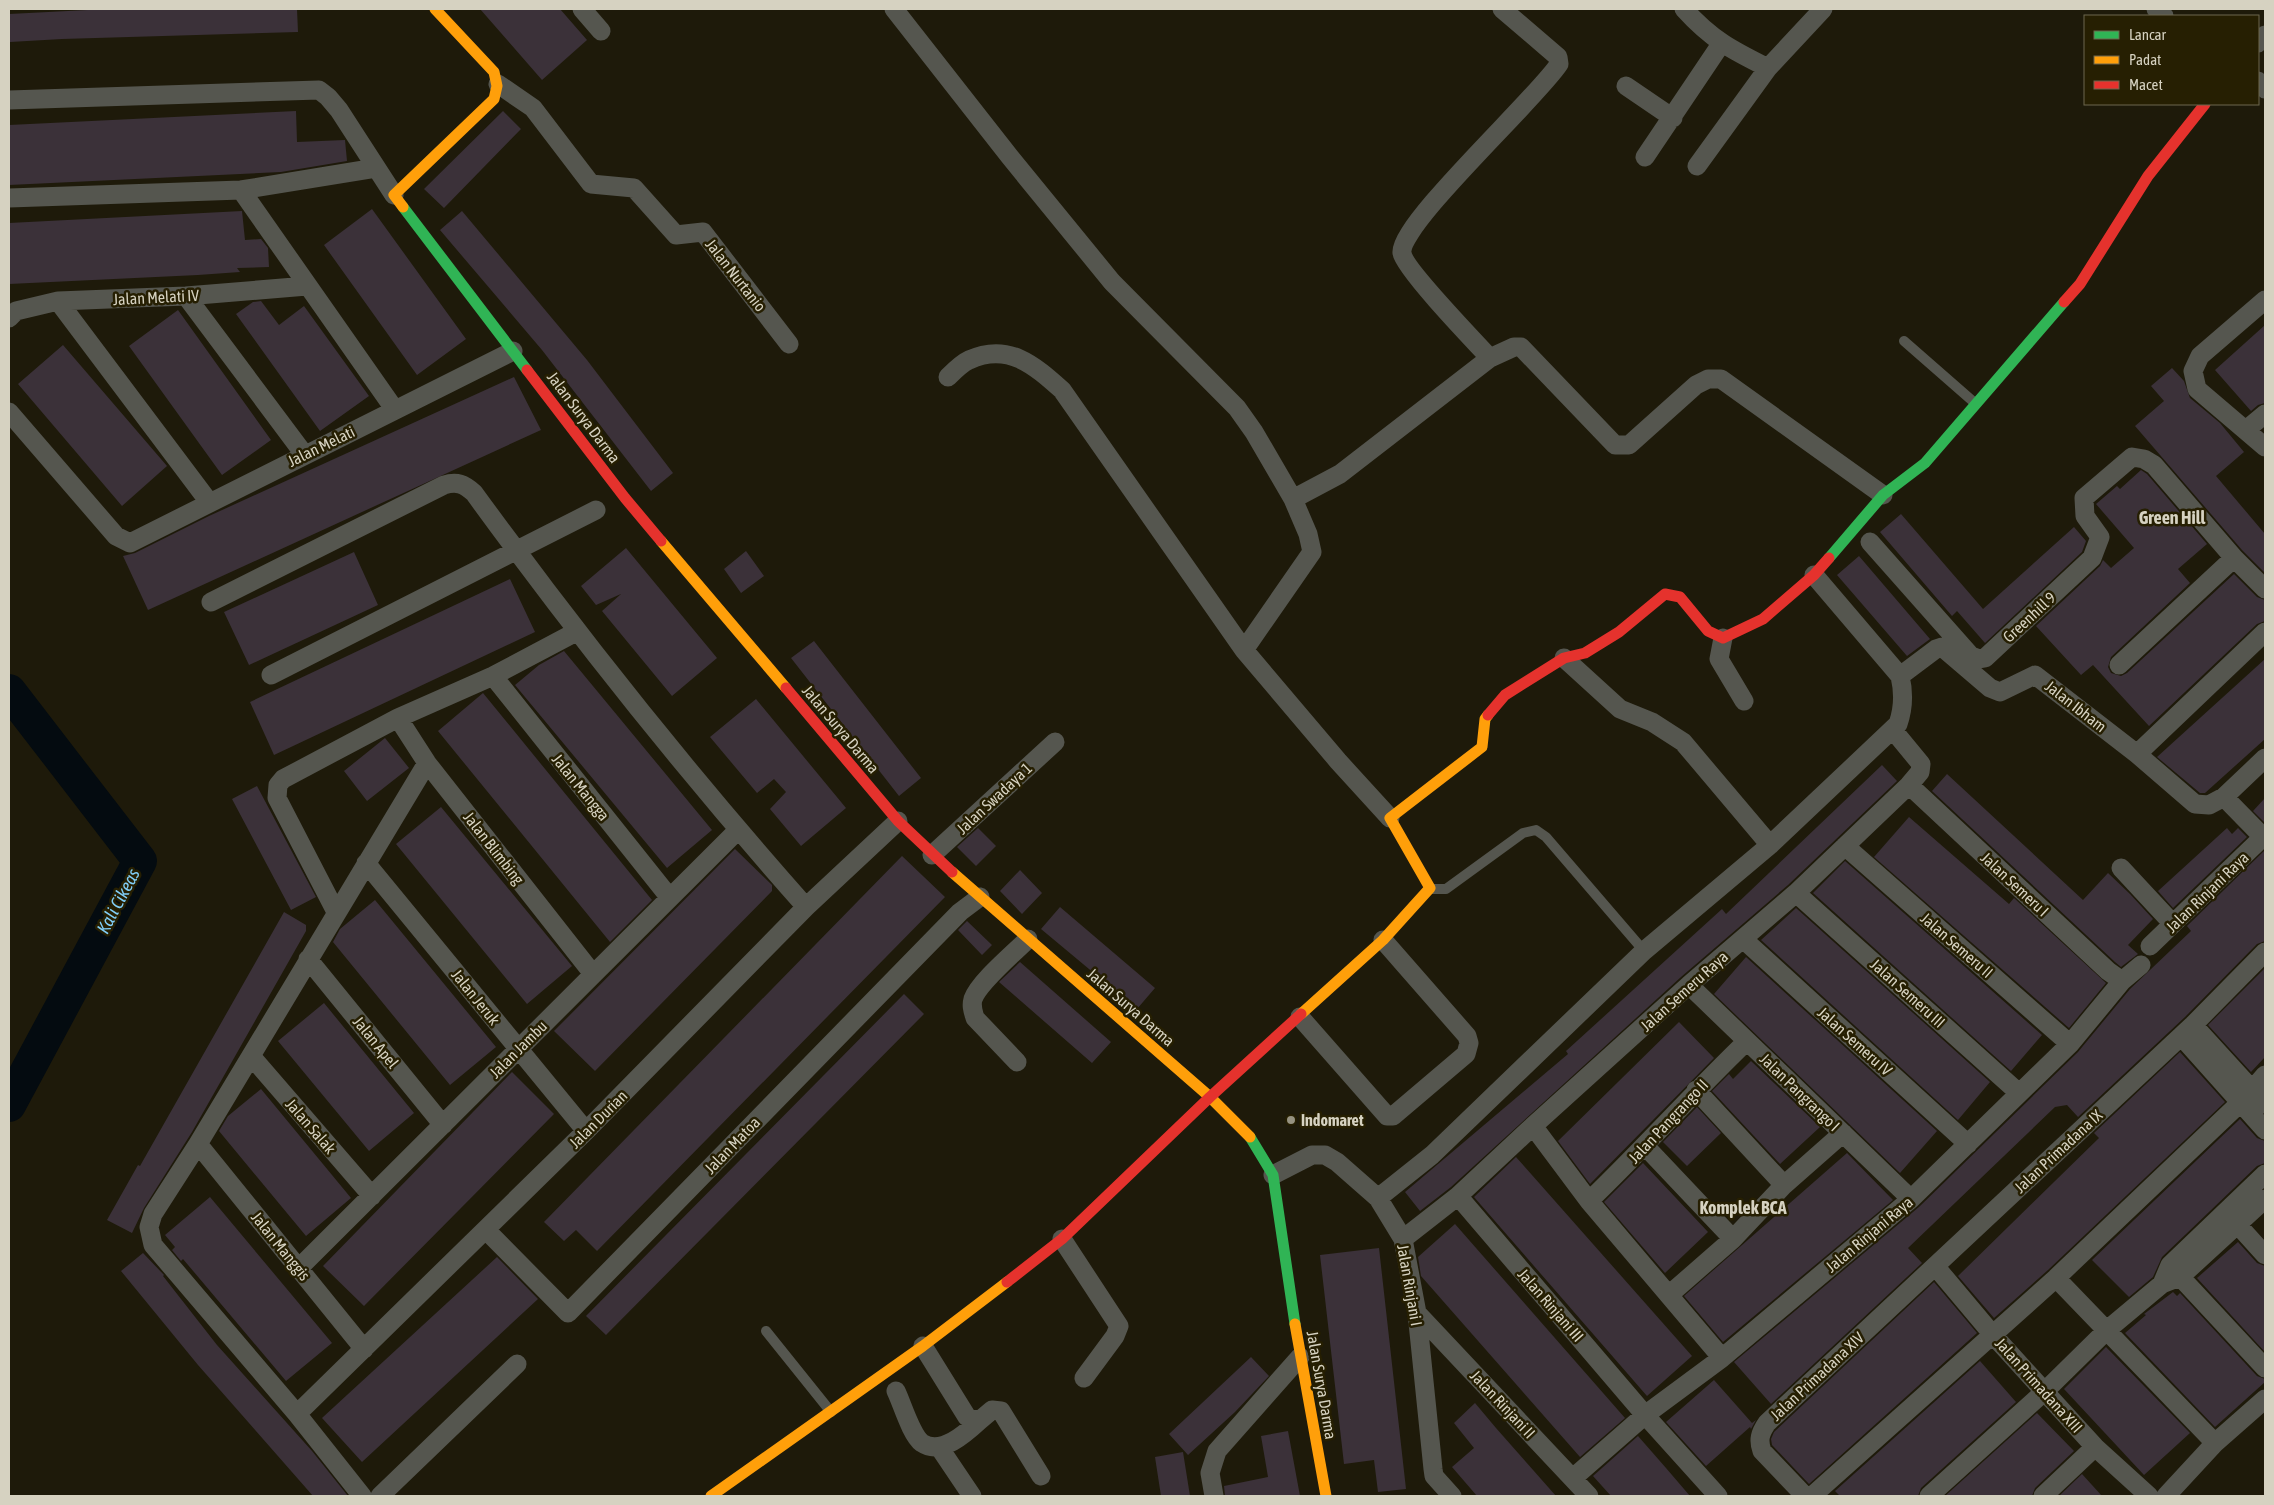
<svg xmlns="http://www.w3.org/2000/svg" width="2274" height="1505" font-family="'Asap Condensed',sans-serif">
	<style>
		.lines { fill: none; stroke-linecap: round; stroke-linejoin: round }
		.river { stroke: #040b10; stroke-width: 34 }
		.building { fill: #3b3139 }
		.lane { stroke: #55564f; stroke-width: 10 }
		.street { stroke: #55564f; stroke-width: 19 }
		.fast { stroke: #30b455; stroke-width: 11 }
		.slow { stroke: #ff9f0a; stroke-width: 11 }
		.jam { stroke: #e5322d; stroke-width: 11 }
		.poi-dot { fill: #969281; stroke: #261f02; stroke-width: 2 }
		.labels { text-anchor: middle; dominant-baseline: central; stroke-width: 5; stroke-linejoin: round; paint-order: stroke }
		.street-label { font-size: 16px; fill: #d6d2c1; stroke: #261f02 }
		.poi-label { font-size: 16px; font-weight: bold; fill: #d6d2c1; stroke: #261f02; text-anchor: start }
		.neighbourhood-label { font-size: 18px; font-weight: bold; fill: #d6d2c1; stroke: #261f02 }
		.water-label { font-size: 18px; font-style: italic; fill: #81cef7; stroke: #261f02 }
	</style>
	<rect width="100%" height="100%" fill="#1e1a0a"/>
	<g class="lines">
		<!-- river -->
		<path class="river" d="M9 691 140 861 9 1105"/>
	</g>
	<!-- building -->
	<path class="building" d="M107 9H297L298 32 62 39 10 42 9 14Z
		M480 9H560L587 40 542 80Z
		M296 111 297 142 345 140 347 161 281 172 9 185V125Z
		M503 111 521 129 444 208 424 189Z
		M372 209 466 339 417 375 324 245Z
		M242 211 245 240 261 239 268 248 269 267 237 268 240 272 198 275 9 284V223Z
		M462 211 587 360 673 473 651 491 542 350 440 230Z
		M261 301 279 325 304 306 369 396 320 431 236 314 253 302Z
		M178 310 271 440 222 475 129 346Z
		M2265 325V403L2258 405 2251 411 2215 370Z
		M63 345 167 466 122 506 18 384Z
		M2172 368 2184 381 2190 398 2220 423 2244 452 2216 476 2265 534V573L2242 550 2135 426 2164 401 2151 386Z
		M514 377 541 430 148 610 123 556 135 553 209 516Z
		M2141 470 2147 474 2207 544 2178 569 2190 583 2111 657 2108 667 2111 673 2121 676 2127 673 2234 574 2257 597 2265 600V621L2257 624 2149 726 2093 665 2081 675 2036 626 2100 566 2103 560 2111 568 2134 548 2096 504 2117 486 2120 489Z
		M1901 514 1983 609 2074 527 2086 541 2082 552 1985 643 1957 611 1952 616 1880 532Z
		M626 548 717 658 672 696 602 611 621 594 596 605 581 586Z
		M746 551 764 576 741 593 724 569Z
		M354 552 378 605 249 665 224 612Z
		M1859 556 1930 639 1907 656 1837 575Z
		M510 579 535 632 274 755 250 702Z
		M814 641 921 778 899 796 791 658Z
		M564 651 712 830 667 868 515 685 539 665Z
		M2265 659V739L2205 793H2200L2157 757Z
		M483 693 652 900 610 942 438 731Z
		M756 699 846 808 801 846 770 809 786 792 774 779 757 793 710 737Z
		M385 738 409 768 367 801 344 771Z
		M1882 765 1897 781 1788 885 1681 977 1451 1187 1420 1211 1405 1192 1568 1054 1566 1051 1722 909 1726 914Z
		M1947 774 2083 900 2108 873 2130 894 2153 919 2128 945 2138 954 2121 967 2115 962 1932 791Z
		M257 786 316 897 291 910 232 799Z
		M2265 798V823L2253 811Z
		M441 807 572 966 527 1004 396 844Z
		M1909 817 2009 904 2014 898 2106 983 2069 1028 1874 857Z
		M978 828 996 846 976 866 957 847Z
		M2227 828 2232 834 2238 828 2247 837 2173 908 2158 891Z
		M735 849 772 885V891L595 1071 554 1031Z
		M2265 850V941L2257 944 2185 1017 2078 1117 2067 1105 2055 1107 1908 1248 1922 1263 1771 1404 1734 1362 1919 1207 2078 1052 2130 989 2191 931 2187 926Z
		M902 856 945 897 597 1251 576 1230 564 1241 544 1222Z
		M1845 861 2042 1035 2011 1071 1813 893Z
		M1020 870 1042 893 1022 914 1000 891Z
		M375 900 496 1047 450 1085 333 942 340 929Z
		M1060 907 1155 988 1137 1009 1041 929Z
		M1796 908 1990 1082 1958 1120 1761 940Z
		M284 912 306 925V931L192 1132 144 1208 132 1233 107 1220 138 1165 140 1166Z
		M967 921 992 945 982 955 958 930Z
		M1746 957 1937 1131 1900 1173 1714 994Z
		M1020 962 1111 1042 1092 1063 999 982Z
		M2265 968V1057L2251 1072 2208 1025Z
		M904 994 924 1014 606 1335 586 1316Z
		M324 1003 414 1113 369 1151 278 1041Z
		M1679 1022 1714 1058 1590 1184 1558 1141Z
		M2180 1052 2225 1102 2048 1270 1994 1318 1958 1276 2099 1138 2094 1133Z
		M1751 1061 1820 1127 1780 1164 1712 1091 1729 1074 1733 1079Z
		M512 1072 554 1114 364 1306 323 1266Z
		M261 1089 351 1198 306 1236 219 1131 228 1116Z
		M1697 1107 1721 1133 1687 1166 1663 1142Z
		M2240 1119 2257 1138 2265 1141V1163L2257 1166 2162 1257 2153 1277 2129 1297 2092 1260Z
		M1847 1153 1893 1200 1723 1342 1684 1296Z
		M1516 1157 1692 1356 1647 1396 1474 1197Z
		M1643 1163 1708 1232 1665 1273 1604 1202Z
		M210 1197 332 1343 286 1381 183 1259 181 1261 172 1250 175 1247 165 1235Z
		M1455 1224 1625 1418 1580 1457 1421 1276 1418 1257Z
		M2238 1242 2257 1263 2265 1266V1352L2197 1278Z
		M1379 1248 1406 1489 1378 1492 1374 1460 1344 1464 1320 1255Z
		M143 1253 164 1275 163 1276 217 1345 312 1451 348 1496H313L198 1365 121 1271Z
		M497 1257 538 1299 362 1462 322 1418Z
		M1934 1282 1977 1333 1809 1484 1772 1445 1771 1439 1774 1432Z
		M2173 1292 2177 1296 2180 1293 2257 1376 2265 1379V1382L2215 1427 2125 1333 2146 1315 2144 1314Z
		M2106 1347 2190 1433 2144 1475 2064 1389Z
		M1251 1357 1269 1376 1235 1412 1188 1455 1169 1434Z
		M1980 1361 2016 1402 1921 1488 1918 1496H1840L1835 1491Z
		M1714 1380 1752 1423 1756 1420 1751 1429 1750 1427 1706 1466 1666 1422Z
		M1475 1403 1496 1428 1556 1496H1477L1452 1467 1474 1448 1454 1423Z
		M2037 1413 2074 1451 2035 1488 2032 1496H1945Z
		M1288 1431 1300 1496H1225L1224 1486 1268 1477 1261 1436Z
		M1638 1436 1666 1468 1690 1496H1611L1593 1476Z
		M1183 1452 1190 1496H1161L1155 1457Z
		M2082 1474 2102 1496H2059Z"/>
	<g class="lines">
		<!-- lane -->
		<path class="lane" d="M1904 341 1976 404
			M1431 889H1446L1523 833 1536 830 1546 837 1644 951
			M766 1331 831 1412"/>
		<!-- street -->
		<path class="street" d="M582 9 601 31
			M894 9 1010 157 1112 282 1237 408 1254 432 1293 499 1308 534 1312 552 1244 650
			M1684 9C1712 40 1732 50 1768 68L1823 9
			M2156 9 2164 16
			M2258 43 2265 35
			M2258 81 2265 89
			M498 84 533 108 591 184 634 188 676 235 703 232 789 344
			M1626 86 1673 118
			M9 100 319 90 328 97 339 110 394 195
			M1645 157 1721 44
			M1697 166 1768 68
			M241 190 395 410
			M9 198 241 190 376 168
			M186 296 304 454
			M2265 300 2200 356 2193 371 2197 389 2265 447
			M58 301 209 502
			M9 318 16 311 58 301 186 296 307 286
			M1490 358 1514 347H1521L1615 445H1629L1696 385 1708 379H1721L1883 495
			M948 377C954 371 962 363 969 360 1008 342 1034 365 1062 390L1244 650 1338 761 1390 818
			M9 412 116 536 130 543 513 351
			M2247 429 2265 414
			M1293 499 1340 474 1490 358C1475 342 1404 268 1402 253 1398 225 1538 97 1559 64L1558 57 1502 9
			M1870 542 1971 656 1979 659 1985 658 2092 558 2100 537 2085 516 2084 498 2132 457 2144 459 2154 465 2234 558 2265 589
			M211 602 444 485C457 481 464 484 474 493 578 636 688 774 806 907
			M1723 638 1719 659 1744 701
			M1564 658 1620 709 1652 722 1683 742 1770 845
			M2119 665 2234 558
			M271 675 596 510
			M493 676 670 898
			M1900 676 1936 649 1942 647 1990 688 2000 692 2035 675 2137 754 2195 804 2209 805 2224 797 2265 758
			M398 718 427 763 593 974
			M2137 754 2265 632
			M1909 785 2108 971 2122 981
			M2224 797 2265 839
			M1845 846 2070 1044
			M932 855 1055 742
			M366 863 586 1131
			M2121 868 2173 924
			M1796 893 2019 1093
			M336 912 277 798 278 785 283 779 398 718 493 676 576 632
			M1743 939 1968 1144
			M2150 946 2263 837
			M308 959 443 1125
			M1689 985 1911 1199
			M1300 1017 1387 1116H1393L1466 1054 1469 1043 1467 1036 1383 940
			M2193 1025 2265 1104
			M2181 1036 2265 1130
			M251 1056 372 1196
			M1017 1062 975 1018C973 1011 971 1006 973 999 979 982 1014 953 1028 939
			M1696 1090 1784 1185
			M2252 1090 2265 1075
			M1533 1126 1589 1201 1722 1358
			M198 1144 364 1349
			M1645 1146 1733 1239
			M1273 1175 1312 1155H1325L1337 1162 1378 1198 1403 1239 1417 1313 1433 1469 1434 1476 1452 1496
			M1458 1196 1645 1415 1718 1496
			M1378 1198 1432 1155 1644 951 1770 845 1898 724C1904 707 1904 693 1900 676L1814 575
			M1589 1201C1643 1149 1693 1093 1747 1041
			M2237 1224 2265 1255
			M486 1230 568 1313 960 912 980 897
			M1062 1239 1119 1326 1115 1336 1084 1378
			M1403 1239 1458 1196 1533 1126 1689 985 1796 893 1909 785 1920 772 1921 764 1893 730
			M1935 1266 1993 1335 2095 1447 2149 1496
			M299 1268 738 830
			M2172 1268 2265 1368
			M2056 1278 2215 1443
			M2162 1284 2170 1265 2265 1174
			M1670 1294 1733 1239 1784 1185 1843 1133
			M1417 1313 1589 1496
			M923 1346 967 1417 979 1421 992 1410 1001 1411 1041 1476
			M896 1391C902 1403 911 1435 922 1443 941 1456 966 1433 979 1421
			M297 1414 586 1131 806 907 898 821
			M939 1447 972 1496
			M1573 1478 1645 1415 1722 1358 1911 1199 2070 1044 2122 981 2141 965
			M362 1496 297 1414 153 1245 149 1227 153 1214 198 1144 427 763
			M380 1496 517 1364
			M1214 1496 1210 1473 1217 1451 1300 1357
			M1805 1496 1762 1451C1758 1440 1760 1433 1767 1423L2193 1025 2265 952
			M1812 1496 2056 1278 2240 1103
			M1929 1496 2045 1391 2107 1330 2162 1284 2180 1277 2265 1199
			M2043 1496 2095 1447
			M2166 1496 2215 1443 2265 1399"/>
		<!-- fast -->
		<path class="fast" d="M403 207 527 370
			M1829 558 1883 495 1925 463 2064 302
			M1250 1137 1273 1175 1295 1324"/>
		<!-- slow -->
		<path class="slow" d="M403 207 394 195 494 99 497 86 494 72 435 9
			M661 541 786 688
			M952 872 1210 1097 1250 1137
			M1301 1014 1383 940 1430 888 1390 818 1482 747 1485 719 1488 715
			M1295 1324 1326 1496
			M711 1496 923 1346 1007 1282"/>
		<!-- jam -->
		<path class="jam" d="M2064 302 2080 284 2148 176 2205 104
			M527 370 625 498 661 541
			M786 688 898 821 952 872
			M1488 715 1505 695 1564 658 1585 653 1619 632 1665 594 1680 597 1708 631 1723 638 1763 619 1814 575 1829 558
			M1007 1282 1062 1239 1210 1097 1301 1014"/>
	</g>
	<!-- markers -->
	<circle class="poi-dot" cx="1291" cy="1120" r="5"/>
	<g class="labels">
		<!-- street labels -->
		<g class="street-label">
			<text transform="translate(736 275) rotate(52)">Jalan Nurtanio</text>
			<text transform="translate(156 297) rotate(-3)">Jalan Melati IV</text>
			<text transform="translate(584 417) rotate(53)">Jalan Surya Darma</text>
			<text transform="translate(321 446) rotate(-26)">Jalan Melati</text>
			<text transform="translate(2029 617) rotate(-43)">Greenhill 9</text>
			<text transform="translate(2076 706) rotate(38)">Jalan Ibham</text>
			<text transform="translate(841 729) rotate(50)">Jalan Surya Darma</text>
			<text transform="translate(581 787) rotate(51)">Jalan Mangga</text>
			<text transform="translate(994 798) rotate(-43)">Jalan Swadaya 1</text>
			<text transform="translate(494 848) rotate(52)">Jalan Blimbing</text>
			<text transform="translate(2015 884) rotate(43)">Jalan Semeru I</text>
			<text transform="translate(2207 892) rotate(-44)">Jalan Rinjani Raya</text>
			<text transform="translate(1957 945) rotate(41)">Jalan Semeru II</text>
			<text transform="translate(1684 991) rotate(-42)">Jalan Semeru Raya</text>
			<text transform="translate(1908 993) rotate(42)">Jalan Semeru III</text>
			<text transform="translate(476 997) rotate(51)">Jalan Jeruk</text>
			<text transform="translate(1131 1007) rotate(41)">Jalan Surya Darma</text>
			<text transform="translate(1855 1041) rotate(42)">Jalan Semeru IV</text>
			<text transform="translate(376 1042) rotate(51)">Jalan Apel</text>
			<text transform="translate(518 1049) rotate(-45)">Jalan Jambu</text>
			<text transform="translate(1800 1092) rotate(44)">Jalan Pangrango I</text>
			<text transform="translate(598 1119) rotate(-45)">Jalan Durian</text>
			<text transform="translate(1668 1121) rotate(-47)">Jalan Pangrango II</text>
			<text transform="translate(311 1126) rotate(49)">Jalan Salak</text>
			<text transform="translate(732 1145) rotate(-46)">Jalan Matoa</text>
			<text transform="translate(2058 1151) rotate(-43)">Jalan Primadana IX</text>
			<text transform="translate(1869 1234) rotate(-40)">Jalan Rinjani Raya</text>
			<text transform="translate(281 1246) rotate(51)">Jalan Manggis</text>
			<text transform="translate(1410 1285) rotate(80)">Jalan Rinjani I</text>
			<text transform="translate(1551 1305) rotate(49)">Jalan Rinjani III</text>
			<text transform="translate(1817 1376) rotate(-43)">Jalan Primadana XIV</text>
			<text transform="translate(1322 1385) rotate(80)">Jalan Surya Darma</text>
			<text transform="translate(2039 1385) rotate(48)">Jalan Primadana XIII</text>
			<text transform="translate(1503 1404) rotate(47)">Jalan Rinjani II</text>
		</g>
		<!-- poi labels -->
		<g class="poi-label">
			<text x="1301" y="1120">Indomaret</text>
		</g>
		<!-- neighbourhood labels -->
		<g class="neighbourhood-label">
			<text x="2172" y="517">Green Hill</text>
			<text x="1743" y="1207">Komplek BCA</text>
		</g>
		<!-- water labels -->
		<g class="water-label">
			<text transform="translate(118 901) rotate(-62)">Kali Cikeas</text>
		</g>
	</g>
	<!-- border -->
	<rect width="2274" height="1505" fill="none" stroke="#d6d2c1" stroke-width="20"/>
	<!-- legend -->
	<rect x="2084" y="15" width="175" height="90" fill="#261f02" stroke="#6c674e"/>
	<rect x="2094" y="31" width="25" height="8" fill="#30b455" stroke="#6c674e"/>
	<text x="2129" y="40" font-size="15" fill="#d6d2c1">Lancar</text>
	<rect x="2094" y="56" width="25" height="8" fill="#ff9f0a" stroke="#6c674e"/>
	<text x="2129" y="65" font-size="15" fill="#d6d2c1">Padat</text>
	<rect x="2094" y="81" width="25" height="8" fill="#e5322d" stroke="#6c674e"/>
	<text x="2129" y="90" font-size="15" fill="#d6d2c1">Macet</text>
</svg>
